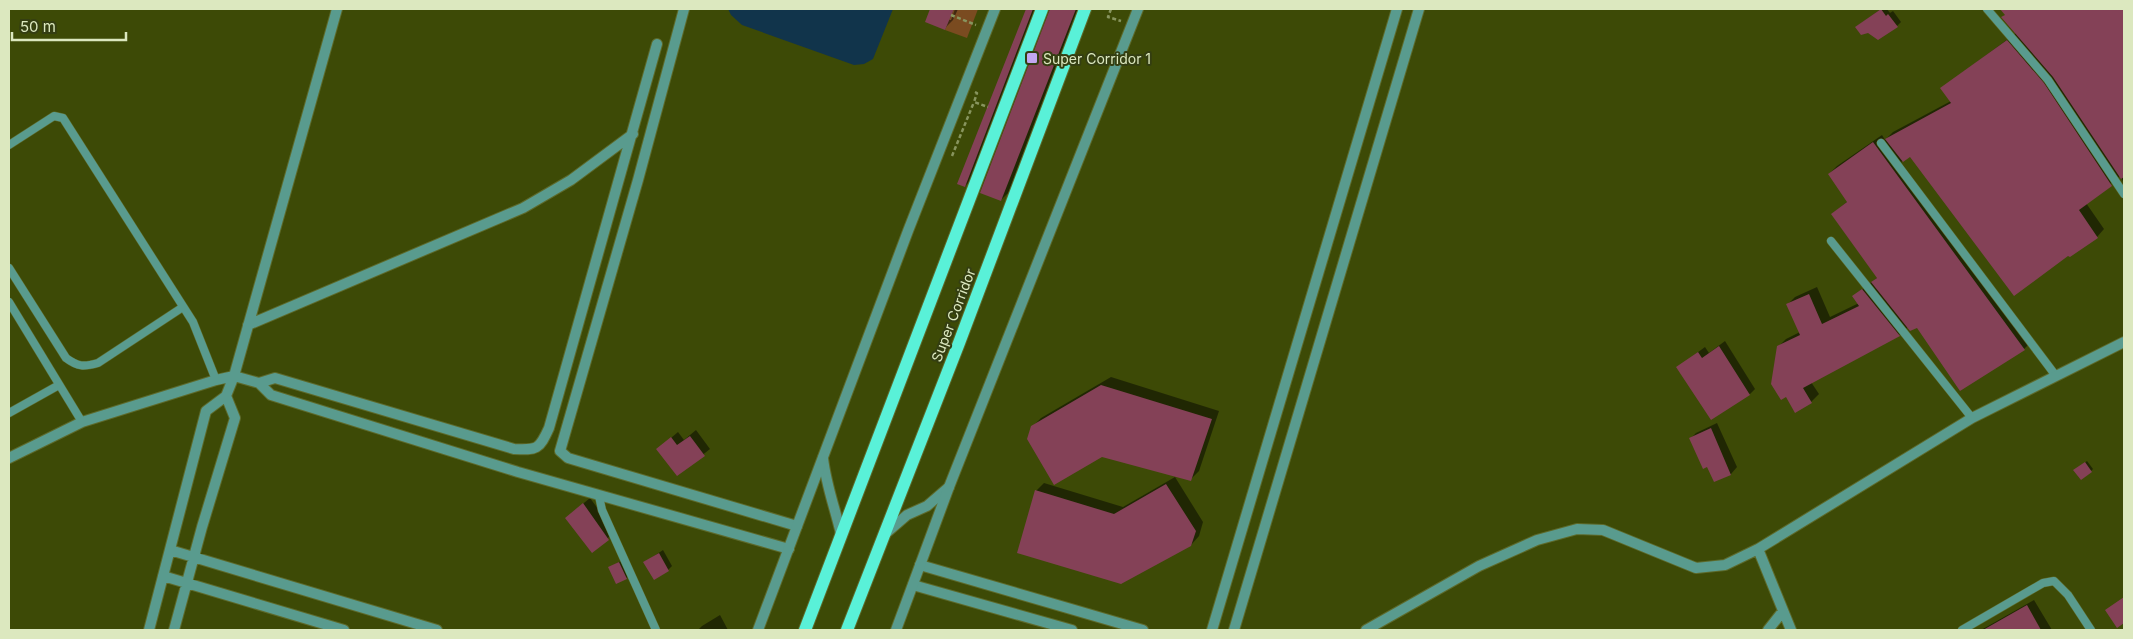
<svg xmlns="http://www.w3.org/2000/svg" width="2133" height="639" font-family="Inter,sans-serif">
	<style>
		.green { fill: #7a4b20 }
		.water { fill: #11344b }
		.shadow { fill: #0007 }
		.building { fill: #844157 }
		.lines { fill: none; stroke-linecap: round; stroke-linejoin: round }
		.service-casing { stroke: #5d6a2b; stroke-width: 9 }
		.minor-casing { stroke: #5d6a2b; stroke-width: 12 }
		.tertiary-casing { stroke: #5d6a2b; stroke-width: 12 }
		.primary-casing { stroke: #5d6a2b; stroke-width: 14 }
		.path { stroke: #88955e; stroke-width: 2.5; stroke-dasharray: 4 2.5; stroke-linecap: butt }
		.service { stroke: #599b8e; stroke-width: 8 }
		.minor { stroke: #599b8e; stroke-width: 10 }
		.tertiary { stroke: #599b8e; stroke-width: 10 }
		.primary { stroke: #59f1d8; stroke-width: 12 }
		.poi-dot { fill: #c2a7f2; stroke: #343e12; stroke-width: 2 }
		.labels { text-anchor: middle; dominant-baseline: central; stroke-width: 4; stroke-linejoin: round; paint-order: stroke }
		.poi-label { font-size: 14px; fill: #dce8bf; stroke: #343e12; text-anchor: start }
		.street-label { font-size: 14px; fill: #dce8bf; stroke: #343e12 }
	</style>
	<rect width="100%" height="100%" fill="#3d4a06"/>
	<!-- green -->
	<path class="green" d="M954 9H978L967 38 945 30Z"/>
	<!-- water -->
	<path class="water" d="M728 9H893L873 59 864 64 854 65 742 25 731 15Z"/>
	<!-- shadow -->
	<path class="shadow" d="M931 9H953L948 20H951L955 9H958L953 20 945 28 926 21Z
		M1028 9H1038L973 178 965 186 959 184Z
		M1051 9H1081L1009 192 1001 200Z
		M1881 9H1887L1890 13 1893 11 1901 22 1897 26 1868 32 1856 27Z
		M2002 9H2124V183L2120 176 2086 203 2104 229 2097 237 1910 155 1901 162 2032 341 2024 349 1917 326 1908 327 1899 335 1811 382 1819 394 1811 402 1796 411 1778 347 1786 339 1800 332 1788 304 1795 297 1817 287 1830 317 1859 303 1854 296 1878 277 1832 214 1848 201 1829 174 1837 166 1882 135 1885 140 1893 132 1951 101 1942 88 2016 33Z
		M1725 341 1755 389 1750 394 1678 367 1705 347 1709 353Z
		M1111 377 1219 411 1199 471 1191 479 1032 427 1041 418Z
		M1717 423 1737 467 1731 474 1714 481 1708 465 1690 439 1696 433Z
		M696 430 710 449 677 475 658 449 678 432 684 440Z
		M2087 461 2093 469 2091 471 2077 469Z
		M1175 477 1203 522 1199 536 1191 545 1036 491 1044 483 1123 507Z
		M590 498 615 532 592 551 573 512Z
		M663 550 672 566 668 570 645 562Z
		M621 561 628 577 626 578 612 566Z
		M2034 600 2052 630H1981Z
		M720 615 728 630H698L702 626Z"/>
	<!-- building -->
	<path class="building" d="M930 9H954L945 30 925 22Z
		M1026 9H1033L965 187 957 184Z
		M1050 9H1076L1001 201 980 193Z
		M1881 9 1886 16 1888 14 1898 27 1878 40 1868 33 1861 35 1855 27Z
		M2000 9H2124V177L2121 179 2053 77 2001 17 2005 15Z
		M2007 40 2044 83 2112 186 2079 210 2098 238 2070 257 2068 256 2014 296 1910 157 1903 162 1885 139 1951 103 1940 88Z
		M1873 142 2025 350 1960 391 1917 328 1910 331 1871 282 1877 278 1831 214 1847 202 1828 174Z
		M1862 289 1900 336 1803 388 1812 403 1795 413 1786 397 1781 400 1771 384 1777 346 1800 335 1786 304 1809 294 1822 324 1859 306 1852 296Z
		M1719 346 1750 395 1711 420 1676 367 1698 352 1702 358Z
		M1101 385 1212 419 1191 481 1102 457 1054 485 1027 439 1031 426Z
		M1711 428 1731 475 1714 482 1707 467 1703 469 1689 438Z
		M690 436 705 456 677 476 656 449 671 437 677 445Z
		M2085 462 2092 472 2081 480 2073 470Z
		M1166 484 1196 531 1191 546 1121 584 1017 553 1035 490 1114 514Z
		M583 503 609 540 592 553 565 518Z
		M659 553 669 571 654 580 643 562Z
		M619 562 627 579 616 584 608 567Z
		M2124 597V623L2117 628 2105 610Z
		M2027 605 2041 630H1983Z"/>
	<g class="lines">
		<!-- service casing -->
		<g class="service-casing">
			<path id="service" d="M1987 9 2048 80 2124 194
				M1881 143 2056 376
				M9 145 54 116 63 118 193 322 216 380
				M1831 241 1972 418
				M9 268 66 358C78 367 84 367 98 363L183 307
				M9 302 82 422
				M9 413 59 385
				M599 496 602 510 656 630
				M1962 630 2043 583 2054 581 2068 595 2091 630"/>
		</g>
		<!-- minor casing -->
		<g class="minor-casing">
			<path id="minor" d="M337 9 234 376 259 383 271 395 518 472 789 549
				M684 9 638 180 560 451 568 458 797 526
				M248 325 523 208 571 180 633 134
				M259 383 275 378 514 449C537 450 539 450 549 428L657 44
				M9 458 82 422 216 380 234 376
				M823 458C826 485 835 508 841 534
				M885 534 907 515 927 506 949 487
				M170 550 437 630
				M920 565 1143 630
				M163 576 344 630
				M913 585 1072 630
				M149 630 206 411 226 396 234 376
				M174 630 202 527 235 418 226 396
				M1212 630 1397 9
				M1234 630 1419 9
				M1366 630 1479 566 1537 540 1577 529 1603 530 1696 568 1725 565 1758 549
				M1768 630 1783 611
				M1791 630 1758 549 1972 418 2124 342"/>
		</g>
		<!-- tertiary casing -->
		<g class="tertiary-casing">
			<path id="tertiary" d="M758 630 908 231 995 9
				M896 630 949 487 1138 9"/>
		</g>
		<!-- primary casing -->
		<g class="primary-casing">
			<path id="primary" d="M805 630 1042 9
				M847 630 959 343 1085 9"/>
		</g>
		<!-- path -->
		<path class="path" d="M1111 9 1108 17 1121 21
			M951 15 976 25
			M975 92 977 93 974 102 988 107
			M952 156 974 102"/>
		<!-- service -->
		<use href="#service" class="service"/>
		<!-- minor -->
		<use href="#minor" class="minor"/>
		<!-- tertiary -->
		<use href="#tertiary" class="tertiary"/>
		<!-- primary -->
		<use href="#primary" class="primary"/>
	</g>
	<!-- markers -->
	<rect class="poi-dot" x="1026" y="52" width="12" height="12" rx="2.5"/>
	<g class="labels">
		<!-- poi labels -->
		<g class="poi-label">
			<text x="1043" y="58">Super Corridor 1</text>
		</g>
		<!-- street labels -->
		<g class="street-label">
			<text transform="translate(953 315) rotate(-69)">Super Corridor</text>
		</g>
	</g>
	<!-- border -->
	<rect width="2133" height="639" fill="none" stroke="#dce8bf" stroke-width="20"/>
	<!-- scale -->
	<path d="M12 32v8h114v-8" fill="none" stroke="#dce8bf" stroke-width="2.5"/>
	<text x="20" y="32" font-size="15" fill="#dce8bf" stroke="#343e12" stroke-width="4" paint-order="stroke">50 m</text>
</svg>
